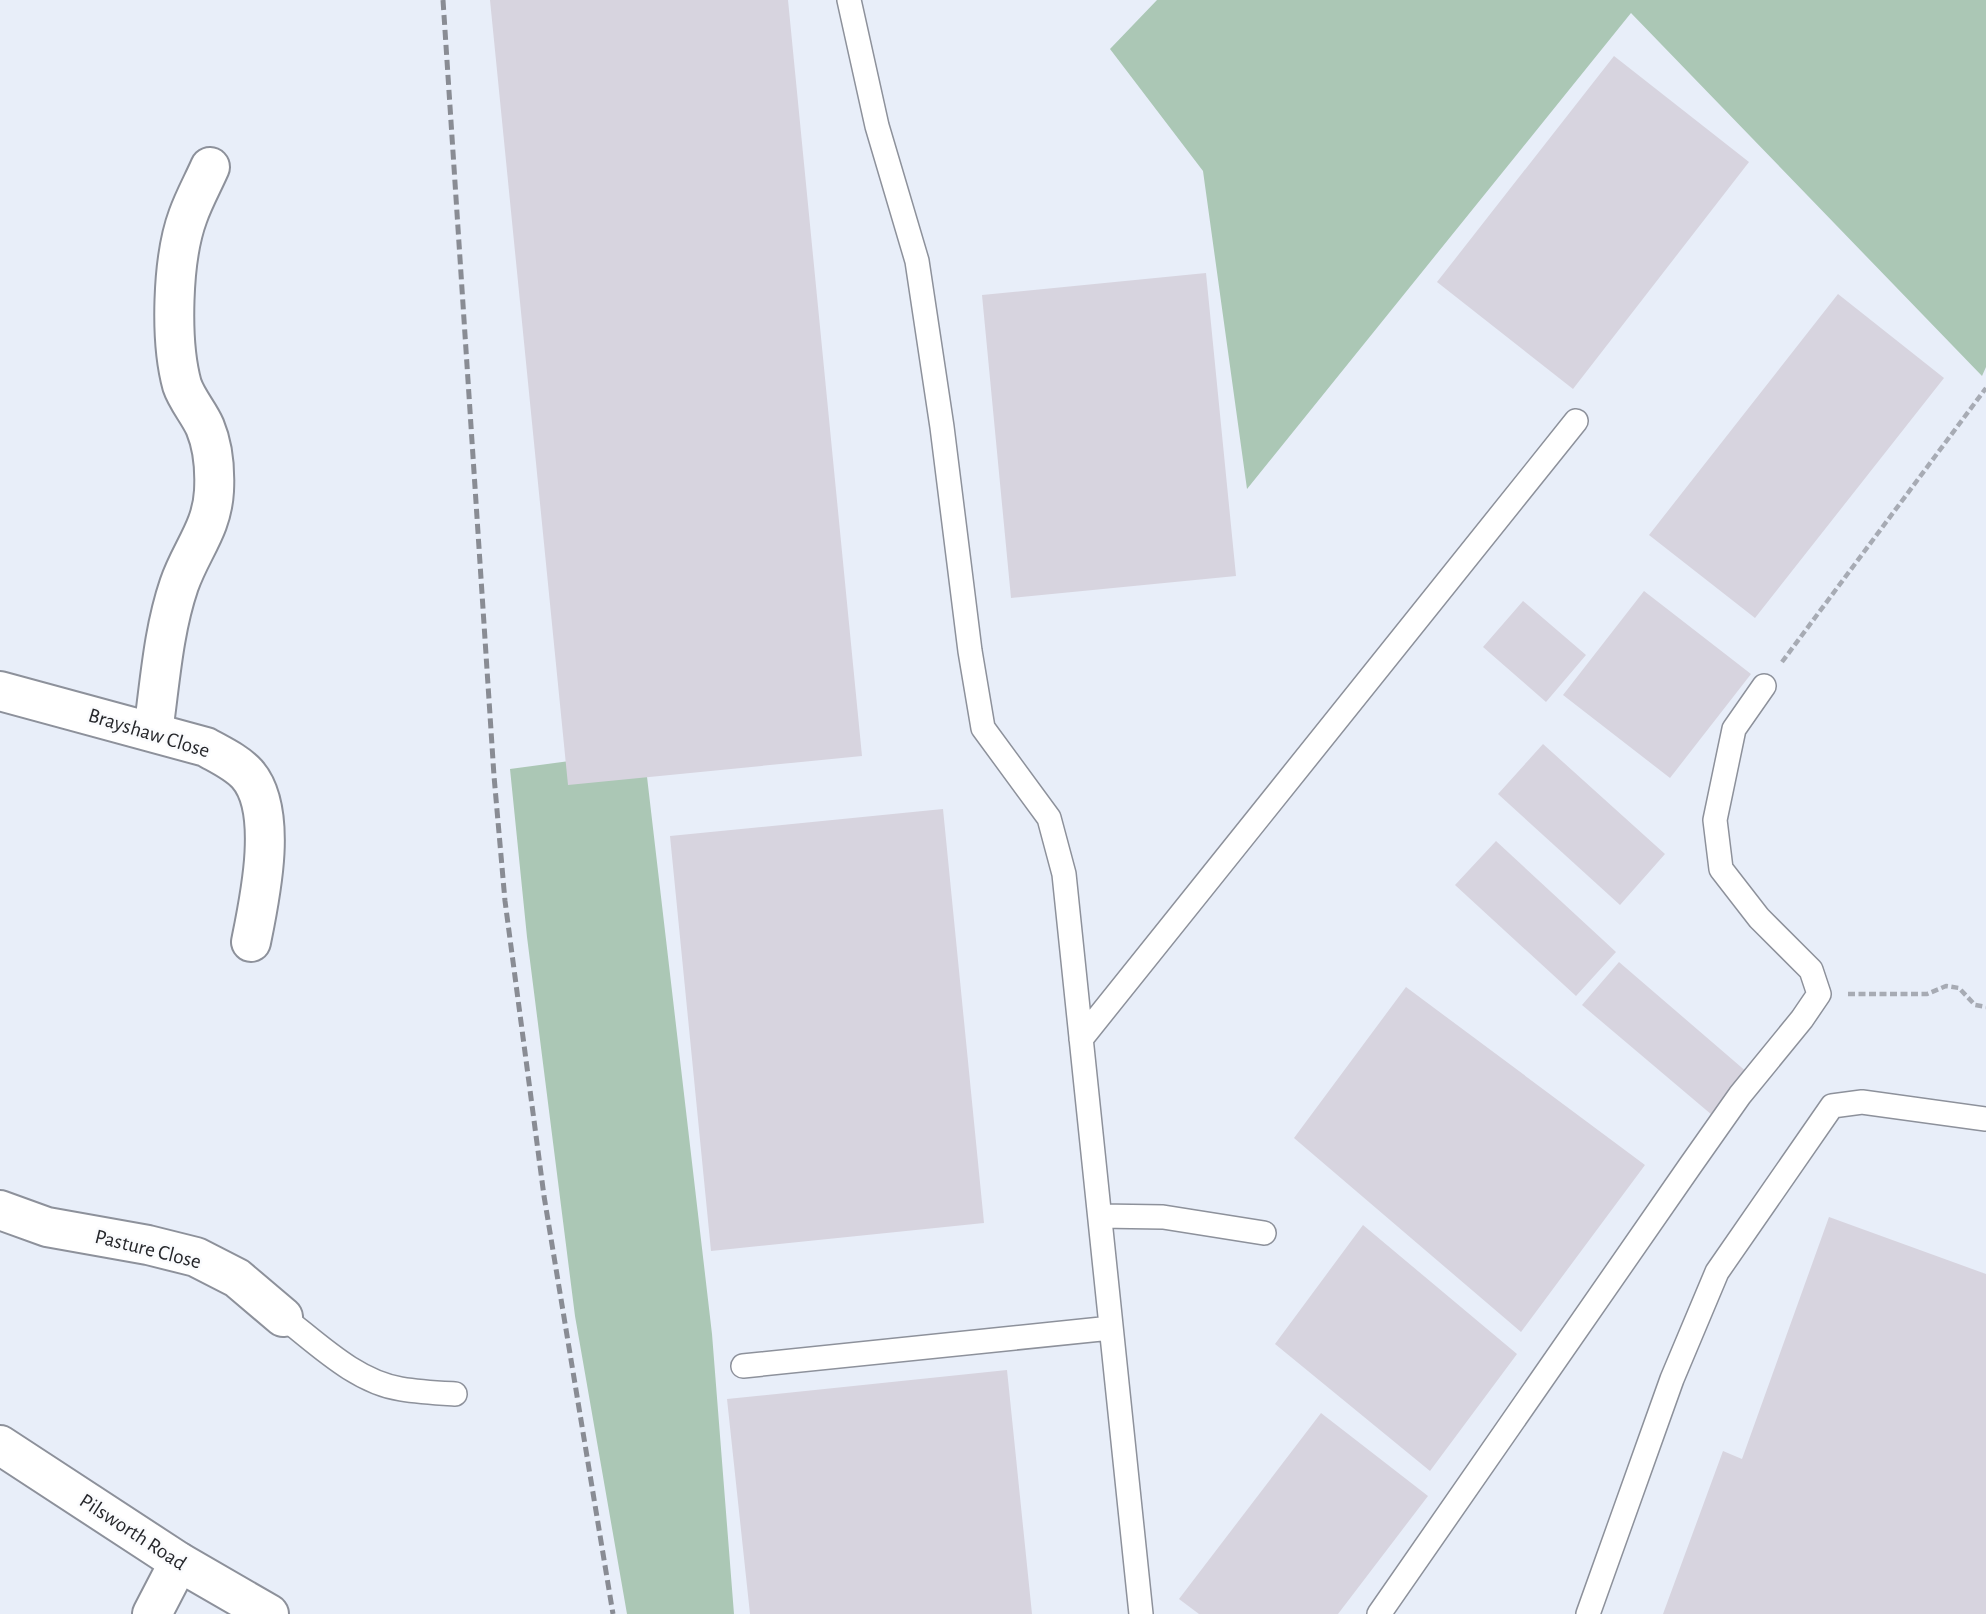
<svg xmlns="http://www.w3.org/2000/svg" width="1986" height="1614" font-family="'Alegreya Sans',sans-serif">
	<style>
		.green { fill: #abc7b5 }
		.building { fill: #d7d4df }
		.lines { fill: none; stroke-linecap: round; stroke-linejoin: round }
		.service-casing { stroke: #8d919b; stroke-width: 26 }
		.minor-casing { stroke: #8d919b; stroke-width: 42 }
		.tertiary-casing { stroke: #8d919b; stroke-width: 42 }
		.path { stroke: #a7abb4; stroke-width: 4.5; stroke-dasharray: 7 3.5; stroke-linecap: butt }
		.service { stroke: #fff; stroke-width: 23 }
		.minor { stroke: #fff; stroke-width: 38 }
		.tertiary { stroke: #fff; stroke-width: 38 }
		.rail { stroke: #898c94; stroke-width: 5; stroke-dasharray: 10 5; stroke-linecap: butt }
		.labels { text-anchor: middle; dominant-baseline: central; stroke-width: 5; stroke-linejoin: round; paint-order: stroke }
		.street-label { font-size: 21px; fill: #26272b; stroke: #fafbfd }
	</style>
	<rect width="100%" height="100%" fill="#e8eef9"/>
	<!-- green -->
	<path class="green" d="M1157 0H1986V367L1982 376 1631 13 1247 489 1203 171 1110 49Z
		M644 751 712 1334 734 1614H627L575 1316 527 937 510 769Z"/>
	<!-- building -->
	<path class="building" d="M490 0H788L862 756 568 785Z
		M1614 56 1749 162 1573 389 1437 282Z
		M1206 273 1236 576 1011 598 982 295Z
		M1838 294 1944 378 1755 618 1649 535Z
		M1644 591 1751 674 1670 778 1563 695Z
		M1523 601 1586 655 1546 702 1483 647Z
		M1543 744 1665 854 1620 905 1498 794Z
		M943 809 984 1223 711 1251 670 836Z
		M1496 841 1616 952 1576 996 1455 885Z
		M1619 962 1748 1073 1712 1115 1582 1005Z
		M1406 987 1645 1165 1521 1332 1294 1138Z
		M1829 1217 1986 1274V1614H1663L1723 1451 1742 1459Z
		M1363 1225 1517 1354 1430 1471 1275 1344Z
		M1007 1370 1032 1614H750L727 1399Z
		M1321 1413 1428 1496 1338 1614H1199L1179 1599Z"/>
	<g class="lines">
		<!-- service casing -->
		<g class="service-casing">
			<path id="service" d="M849 0 877 126 917 261 942 427 970 651 983 728 1049 818 1064 874 1141 1614
				M1081 1039 1576 421
				M1100 1216 1163 1217 1264 1233
				M283 1317C318 1344 356 1382 401 1389 419 1392 438 1393 455 1394
				M743 1366 1111 1328
				M1379 1614 1690 1166 1740 1095 1802 1019 1819 994 1811 970 1759 918 1721 869 1715 820 1734 729 1764 686
				M1588 1614 1672 1379 1717 1272 1832 1106 1862 1102 1986 1119"/>
		</g>
		<!-- minor casing -->
		<g class="minor-casing">
			<path id="minor" d="M0 691 206 747C220 755 236 762 247 774 279 810 260 898 251 942
				M153 732C160 683 163 632 179 585 191 550 212 529 214 491 215 471 213 446 205 427 199 413 187 400 182 385 170 341 172 259 188 216 194 199 203 183 210 167
				M0 1210 47 1227 148 1245 196 1257 237 1278 283 1317
				M152 1614 179 1562"/>
		</g>
		<!-- tertiary casing -->
		<g class="tertiary-casing">
			<path id="tertiary" d="M0 1445 179 1562 269 1614"/>
		</g>
		<!-- path -->
		<path class="path" d="M1782 662 1986 388
			M1848 994H1927L1946 986 1959 988 1975 1005 1986 1007"/>
		<!-- service -->
		<use href="#service" class="service"/>
		<!-- minor -->
		<use href="#minor" class="minor"/>
		<!-- tertiary -->
		<use href="#tertiary" class="tertiary"/>
		<!-- rail -->
		<path class="rail" d="M443 0 494 776 505 901 544 1196 613 1614"/>
	</g>
	<g class="labels">
		<!-- street labels -->
		<g class="street-label">
			<text transform="translate(149 733) rotate(17)">Brayshaw Close</text>
			<text transform="translate(148 1249) rotate(14)">Pasture Close</text>
			<text transform="translate(133 1532) rotate(33)">Pilsworth Road</text>
		</g>
	</g>
</svg>
